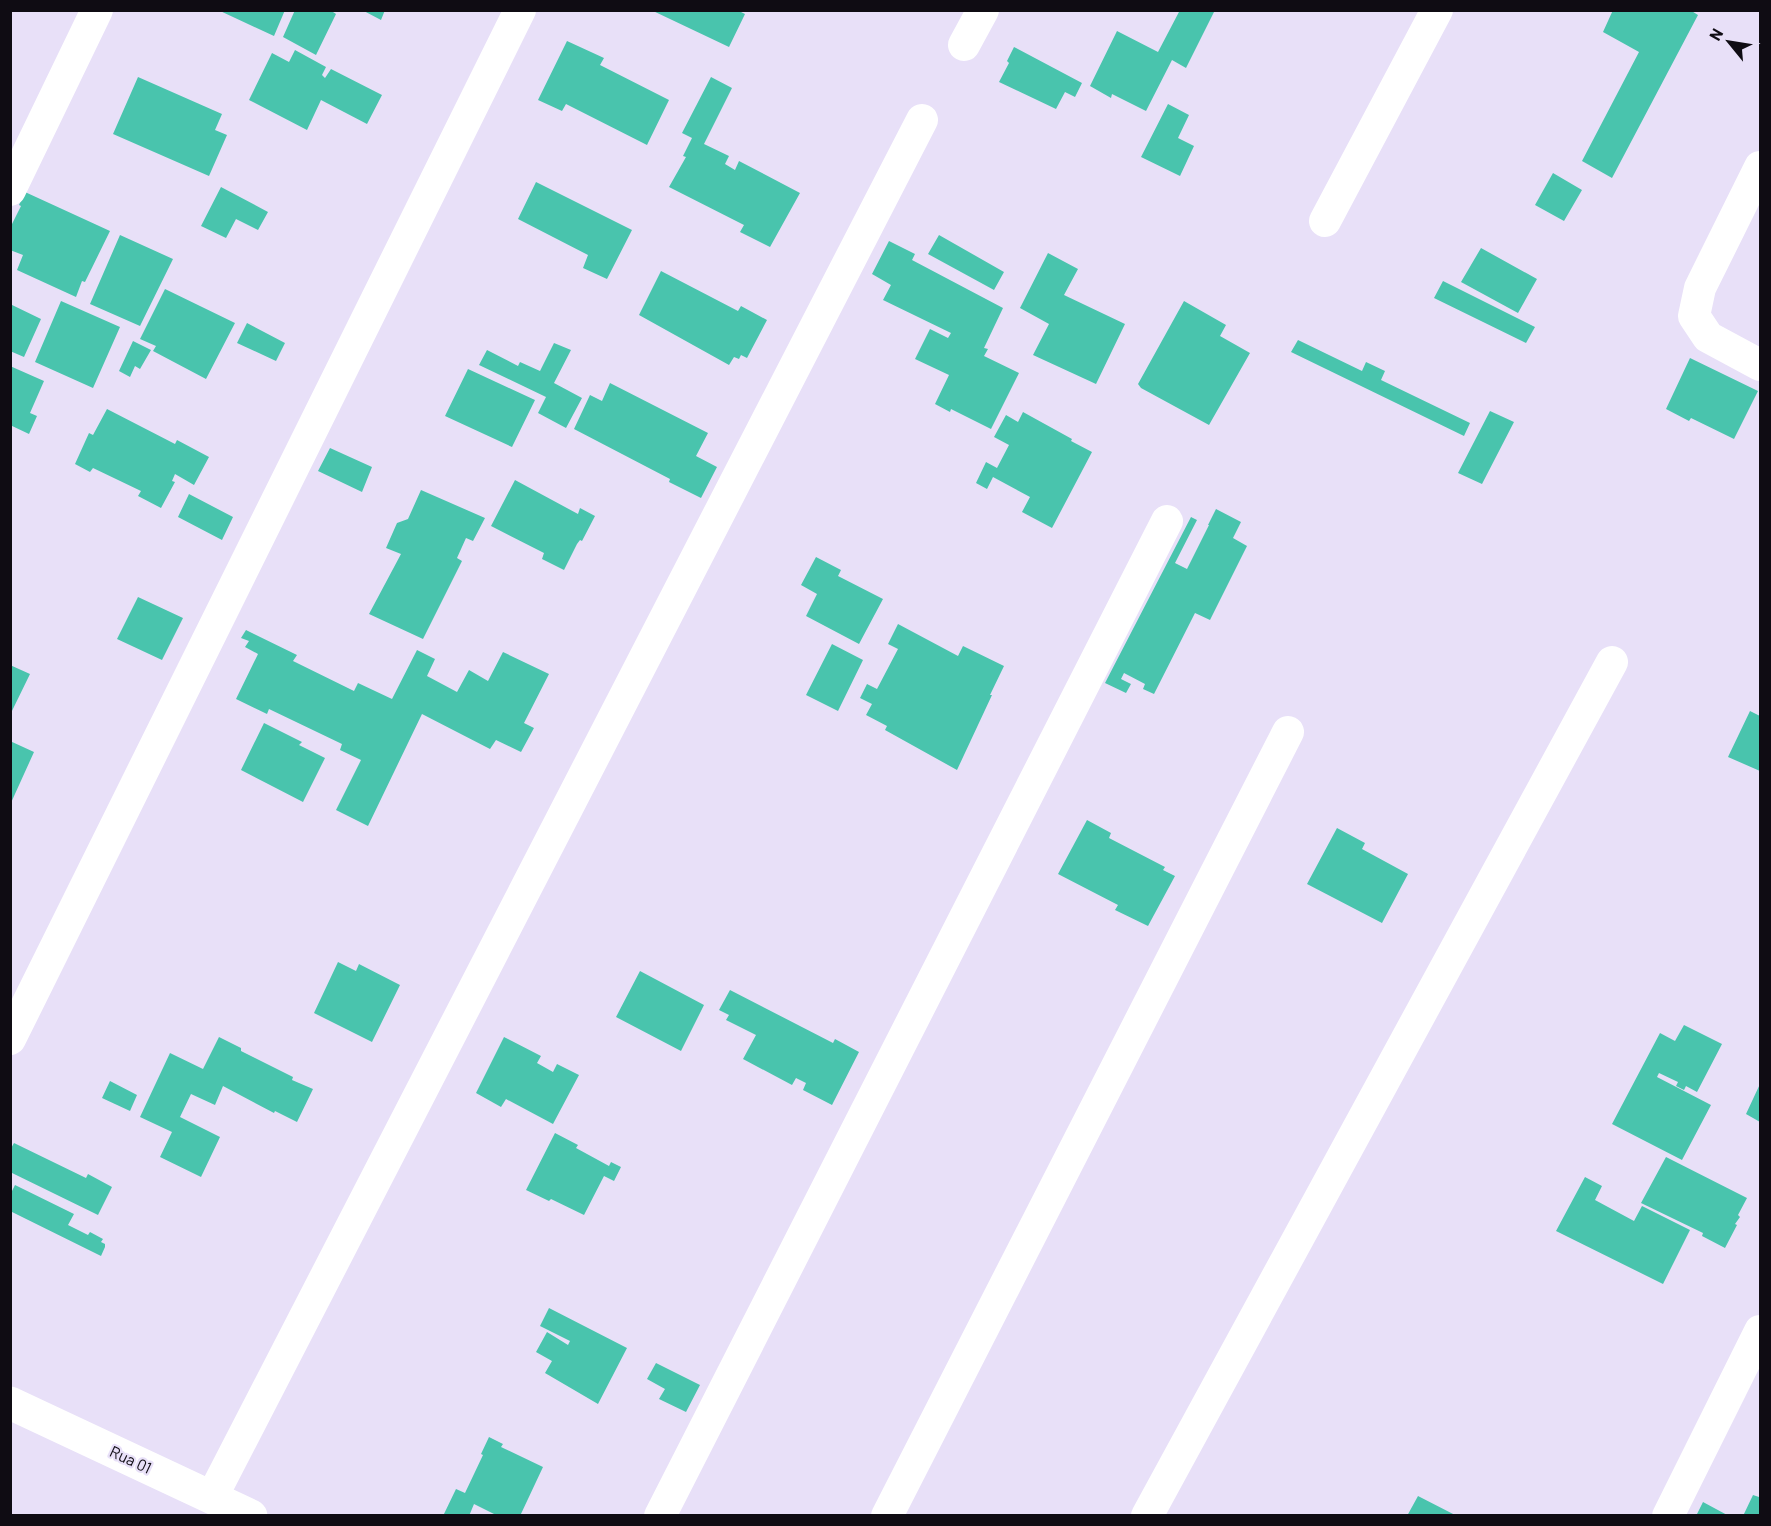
<svg xmlns="http://www.w3.org/2000/svg" width="1771" height="1526" font-family="Barlow,sans-serif">
	<style>
		.building { fill: #49c4ad }
		.lines { fill: none; stroke-linecap: round; stroke-linejoin: round }
		.minor { stroke: #fff; stroke-width: 32 }
		.tertiary { stroke: #fff; stroke-width: 33 }
		.labels { text-anchor: middle; dominant-baseline: central; stroke-width: 4.5; stroke-linejoin: round; paint-order: stroke }
		.street-label { font-size: 16px; fill: #0f0c13; stroke: #e8e0f8 }
	</style>
	<rect width="100%" height="100%" fill="#e8e0f8"/>
	<!-- building -->
	<path class="building" d="M218 10H285L274 36Z
		M295 10H330L336 14 316 55 283 37Z
		M362 10H385L381 20Z
		M651 10H737L745 14 729 47Z
		M1180 10H1215L1186 68 1172 60 1146 111 1112 94 1111 98 1090 86 1117 31 1158 52Z
		M1613 10H1690L1698 15 1612 178 1582 161 1639 52 1603 32Z
		M567 41 604 58 600 65 669 100 647 145 566 104 562 111 538 100Z
		M1014 47 1082 83 1075 97 1065 92 1056 109 999 82 1009 63 1007 61Z
		M295 50 326 67 322 75 325 78 331 69 382 95 367 124 321 100 307 130 249 100 272 53 289 62Z
		M138 77 222 114 215 130 227 135 209 176 113 134Z
		M711 77 732 88 704 144 729 156 725 164 735 170 739 161 800 193 770 247 740 232 744 225 669 187 686 157 683 156 692 138 682 133Z
		M1168 104 1189 115 1178 138 1194 146 1180 176 1141 157Z
		M1553 173 1582 190 1564 221 1535 205Z
		M536 182 632 230 607 279 583 268 588 255 518 219Z
		M221 187 268 212 258 230 236 219 226 238 201 226Z
		M25 192 110 231 85 282 82 281 76 297 17 270 23 255 10 250V228L21 206 19 205Z
		M120 235 173 259 140 326 90 304Z
		M939 235 1004 272 994 290 928 254Z
		M889 241 915 254 912 260 1003 308 984 348 988 349 984 356 1019 373 991 429 951 409 950 412 935 404 949 375 915 359 930 329 948 338 951 333 883 300 891 285 872 274Z
		M1481 248 1537 279 1518 313 1461 282Z
		M1048 253 1078 269 1064 295 1125 324 1096 384 1033 355 1049 324 1020 308Z
		M661 271 738 311 741 306 767 320 747 358 741 355 739 359 734 357 729 365 639 315Z
		M1443 281 1535 327 1526 343 1434 298Z
		M165 289 235 323 206 379 153 351 156 346 140 339Z
		M61 301 120 327 93 388 35 362Z
		M1184 301 1226 325 1220 336 1250 353 1209 425 1141 388 1138 384Z
		M10 304 41 319 24 357 10 351Z
		M247 323 285 343 276 361 237 343Z
		M1298 340 1362 371 1366 362 1385 371 1381 380 1470 423 1464 436 1291 352Z
		M133 341 151 350 140 369 135 366 130 377 119 371Z
		M554 343 571 350 554 383 582 398 566 428 538 413 546 397 479 365 487 350 518 366 520 362 540 371Z
		M1690 358 1758 391 1734 439 1691 418 1689 421 1666 409Z
		M10 366 44 381 30 413 37 416 29 434 10 425Z
		M468 369 535 400 512 447 445 416Z
		M610 383 708 433 696 456 717 467 701 498 669 482 670 479 574 429 590 395 602 401Z
		M107 409 175 444 177 440 209 457 194 485 175 474 172 481 175 482 161 508 138 496 141 491 93 468 90 472 75 464 89 433 93 435Z
		M1490 411 1514 422 1482 484 1458 473Z
		M1023 412 1072 439 1071 441 1092 452 1052 528 1022 512 1030 497 993 477 987 489 976 483 986 462 997 468 1009 445 994 437 1006 415 1018 422Z
		M330 448 372 467 362 492 318 471Z
		M515 480 578 514 580 508 595 516 582 541 580 540 577 544 564 570 542 559 544 553 491 526Z
		M421 490 485 518 473 541 466 538 457 558 462 561 423 639 369 614 401 554 386 548 397 523 408 519Z
		M189 494 233 517 222 540 178 517Z
		M1216 509 1241 522 1233 538 1247 546 1210 620 1195 613 1154 694 1143 689 1145 684 1124 673 1121 679 1131 684 1126 693 1105 683 1191 517 1197 520 1175 563 1187 569 1209 525H1208Z
		M816 557 841 570 838 576 883 599 859 644 806 616 817 594 801 585Z
		M138 597 183 618 162 660 117 639Z
		M898 624 958 656 963 646 1004 666 990 695H992L957 770 885 730 887 726 866 715 872 704 860 698 867 684 877 689 898 649 888 644Z
		M246 630 297 655 293 661 354 691 358 683 392 699 417 650 435 659 427 676 457 692 469 670 488 681 503 652 549 674 524 723 534 728 521 752 496 740 490 749 422 714 368 826 336 810 361 760 340 750 342 744 269 709 267 714 236 699 258 654 245 647 249 641 241 638Z
		M832 644 863 660 838 711 806 695Z
		M10 665 30 674 10 715Z
		M1750 711 1760 716V771L1728 757Z
		M264 723 302 742 299 745 325 758 303 802 241 770Z
		M10 741 34 752 10 805Z
		M1087 820 1111 833 1109 838 1165 867 1163 870 1175 876 1148 926 1115 910 1118 905 1058 874Z
		M1337 828 1365 843 1362 849 1408 874 1382 923 1307 884Z
		M338 962 356 971 359 964 400 985 372 1042 314 1013Z
		M640 971 704 1005 681 1051 616 1017Z
		M730 990 833 1043 835 1039 859 1052 832 1105 803 1090 806 1083 796 1078 792 1085 743 1059 756 1035 726 1020 729 1015 719 1010Z
		M1684 1025 1722 1044 1697 1092 1686 1086 1684 1090 1676 1086 1678 1082 1659 1073 1657 1077 1711 1105 1682 1160 1612 1124 1660 1033 1675 1041Z
		M219 1037 241 1048V1051L293 1077 292 1080 313 1089 297 1122 275 1111 274 1113 223 1086 215 1105 191 1094 180 1117 220 1137 201 1177 160 1157 172 1132 140 1117 170 1053 203 1069Z
		M504 1037 541 1056 537 1063 553 1072 557 1064 579 1075 553 1124 506 1099 501 1107 476 1093Z
		M110 1081 137 1095 130 1111 102 1098Z
		M1760 1084V1122L1746 1114Z
		M555 1133 578 1145 576 1148 609 1166 611 1162 621 1167 614 1181 604 1176 584 1215 551 1199 549 1201 526 1190Z
		M14 1143 86 1178 88 1174 112 1187 98 1215 10 1172V1150Z
		M1666 1157 1747 1198 1738 1215 1740 1217 1735 1224 1737 1225 1725 1248 1702 1236 1703 1233 1641 1203Z
		M1585 1177 1602 1186 1595 1200 1634 1221 1642 1206 1690 1230 1663 1284 1556 1231Z
		M15 1185 74 1214 68 1225 88 1235 90 1232 103 1239 101 1242 105 1244V1247L101 1256 10 1211V1195Z
		M549 1308 627 1348 598 1404 545 1373 552 1361 536 1352 547 1332 568 1345 570 1341 540 1326Z
		M656 1363 700 1385 686 1412 659 1399 665 1389 647 1379Z
		M489 1437 503 1444 501 1447 543 1467 520 1516H498L474 1504 469 1516H443L456 1489 465 1493 483 1455 481 1454Z
		M1760 1493V1516H1743L1753 1495 1759 1497Z
		M1418 1496 1457 1516H1407Z
		M1703 1502 1729 1516H1696Z"/>
	<g class="lines">
		<!-- minor -->
		<path class="minor" d="M964 45 983 10
			M1760 167 1700 288 1694 316 1708 337 1760 365
			M10 190 97 10
			M1325 221 1437 10
			M10 1039 520 10
			M212 1497 922 120
			M660 1516 1167 521
			M887 1516 1288 732
			M1147 1516 1612 662
			M1668 1516 1760 1331"/>
		<!-- tertiary -->
		<path class="tertiary" d="M10 1403 251 1516"/>
	</g>
	<g class="labels">
		<!-- street labels -->
		<g class="street-label">
			<text transform="translate(131 1459) rotate(25)">Rua 01</text>
		</g>
	</g>
	<!-- border -->
	<rect width="1771" height="1526" fill="none" stroke="#0f0c13" stroke-width="24"/>
	<!-- north arrow -->
	<g transform="translate(1729 42) rotate(300)" stroke="#e8e0f8" stroke-width="4.5" paint-order="stroke">
	<path d="M0-4.5L10 22L0 15L-10 22Z" fill="#0f0c13"/>
	<text y="-9" font-size="16" font-weight="bold" text-anchor="middle" fill="#0f0c13">N</text>
	</g>
</svg>
